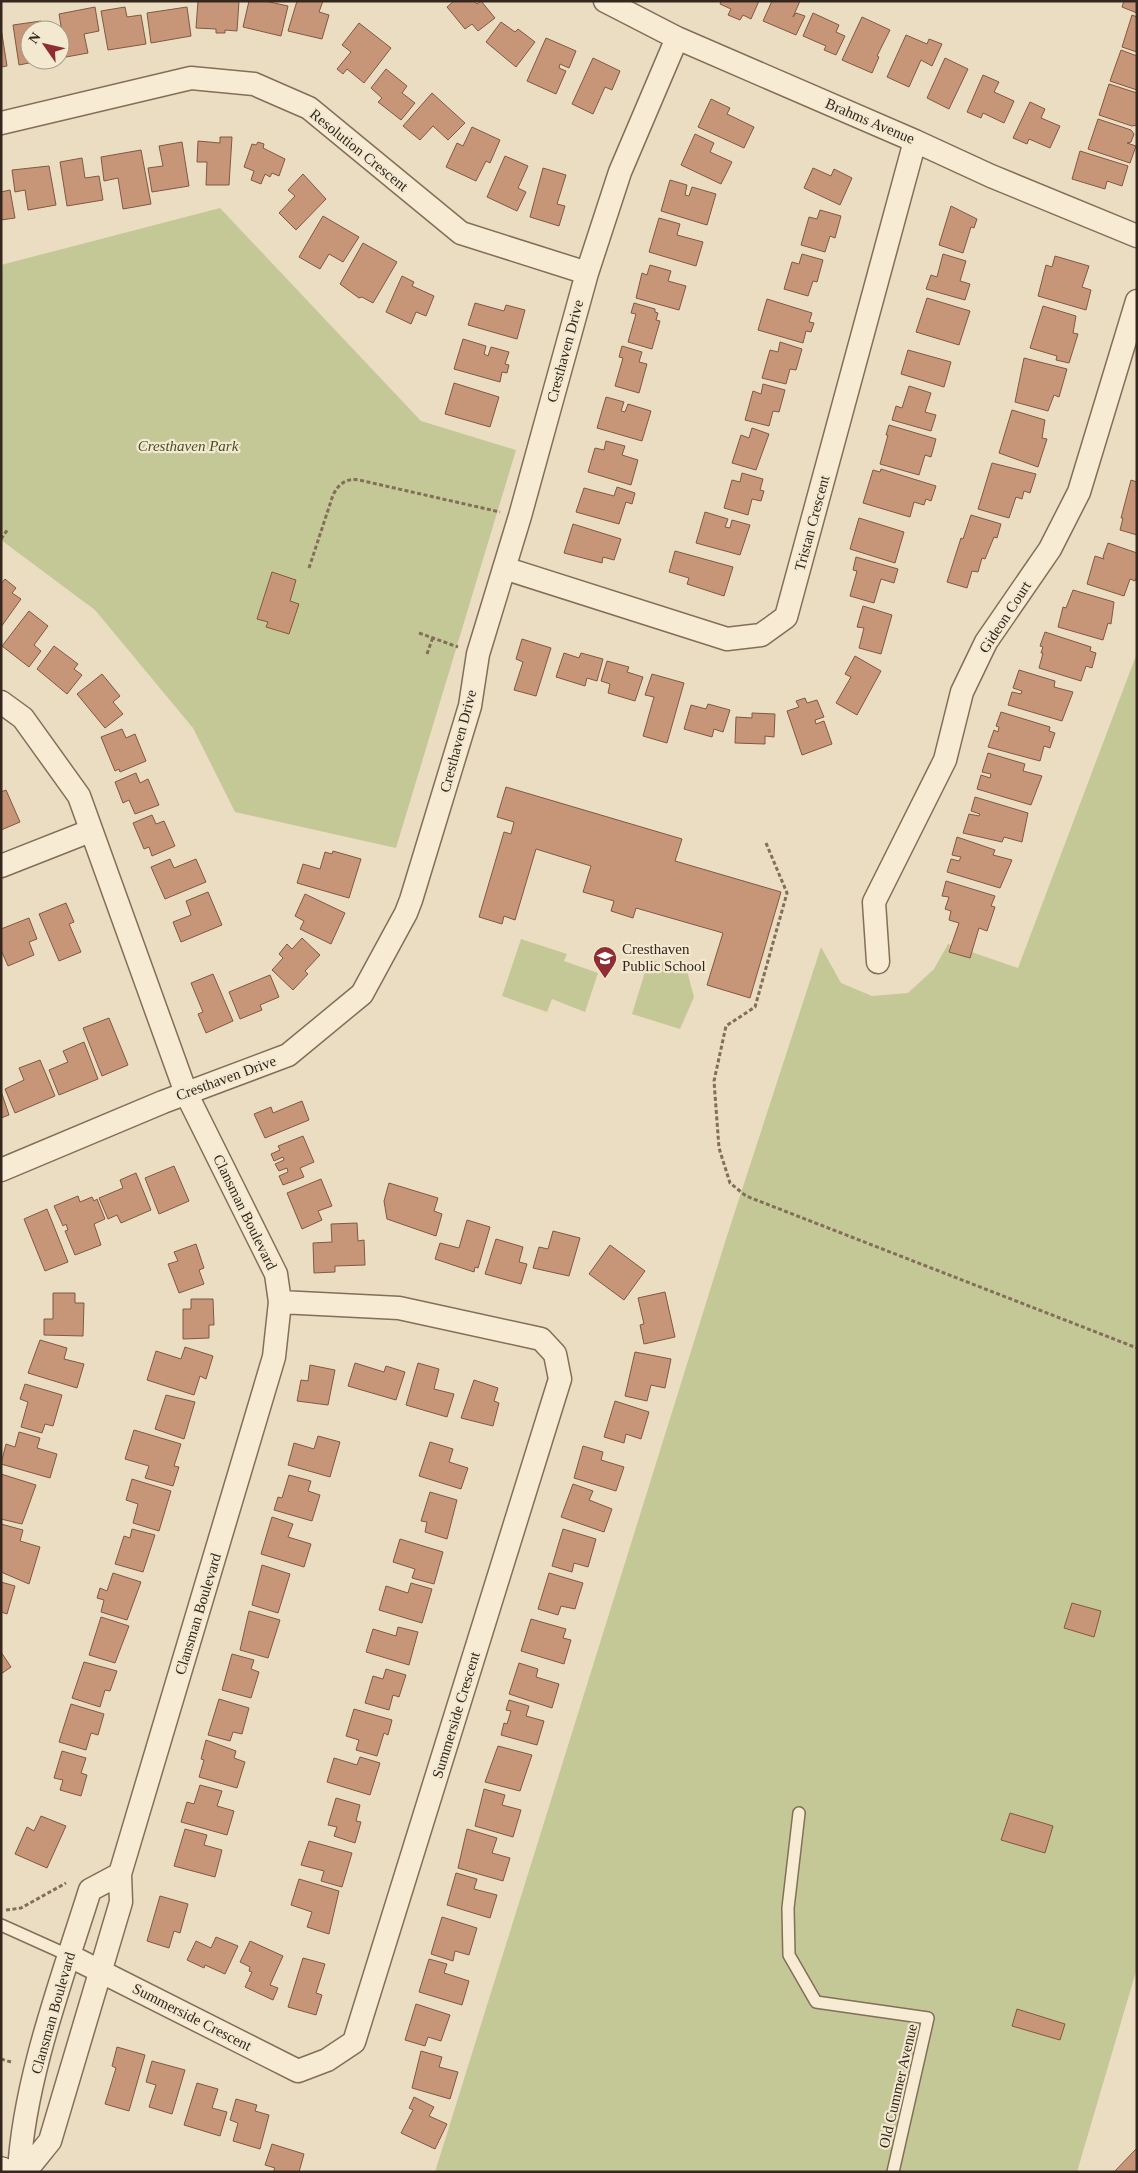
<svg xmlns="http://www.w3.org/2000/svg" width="1138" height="2173" font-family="Georgia,serif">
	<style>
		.green { fill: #c4c896 }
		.building { fill: #c79678; stroke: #815841 }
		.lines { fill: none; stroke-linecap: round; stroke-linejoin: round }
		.lane-casing { stroke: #836e59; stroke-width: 14 }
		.street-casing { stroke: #836e59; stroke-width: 25 }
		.secondary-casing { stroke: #65503d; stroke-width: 30 }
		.path { stroke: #836e59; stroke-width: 3; stroke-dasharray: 4 2.5; stroke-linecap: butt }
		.lane { stroke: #f7ebd3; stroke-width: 11 }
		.street { stroke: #f7ebd3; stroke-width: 22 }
		.secondary { stroke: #f7ebd3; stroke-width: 28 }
		.labels { text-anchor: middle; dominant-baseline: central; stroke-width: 4.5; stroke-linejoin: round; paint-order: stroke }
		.street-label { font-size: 15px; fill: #34271d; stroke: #f3e8d0 }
		.park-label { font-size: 15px; font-style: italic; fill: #464f25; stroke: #f3e8d0 }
		.poi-label { font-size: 15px; fill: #34271d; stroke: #f3e8d0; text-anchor: start }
	</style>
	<rect width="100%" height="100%" fill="#ebddc1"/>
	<!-- green -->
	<path class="green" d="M220 208 421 421 516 450 396 848 235 812 193 728 95 610 1 540V265Z
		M1137 653V1968L1077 2172H435L726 1239 821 947 841 983 872 996 908 993 934 969 948 944 1018 968Z
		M521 939 567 954 564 961 598 973 585 1012 552 999 547 1012 502 996Z
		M649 959 687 971 694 997 680 1029 632 1014Z"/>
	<!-- building -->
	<path class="building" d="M198 1H239L237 31 225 30V33H216V29L196 28Z
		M249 1H265L288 6 281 36 243 27Z
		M297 1H323L319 12 329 15 322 39 288 31Z
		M454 1H474L477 4 481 1 495 18 478 31 472 24 465 29 447 7Z
		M721 1H759L751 19 743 15 740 20 728 15 731 9 720 4Z
		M772 1H800L793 17 796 13 805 16 796 35 763 21Z
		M1124 1H1137V13L1122 7Z
		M95 7 99 31 84 34 88 53 66 57 59 14Z
		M125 7 127 17 141 15 146 44 108 50 101 11Z
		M187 7 191 36 151 43 147 13Z
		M813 13 839 25 836 32 845 36 836 55 824 50 826 46 803 36Z
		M1132 15 1137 17V52L1122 47Z
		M862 17 890 30 877 56 879 57 872 73 842 60Z
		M41 21 42 30H30V60H33L34 62 19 65 13 25Z
		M501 22 515 32 518 29 535 42 516 67 486 42Z
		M359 23 391 48 364 83 347 69 343 74 337 69 351 52 342 45Z
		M1 28 7 66 1 67Z
		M906 35 927 44 929 39 942 44 932 66 921 60 909 87 887 77Z
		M546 38 576 51 569 68 560 64 559 68 566 71 556 94 527 81Z
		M1121 50 1137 56V90L1110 81Z
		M593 58 620 71 612 90 605 87 593 114 572 104Z
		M945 58 968 69 949 109 927 98Z
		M386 69 407 86 402 93 415 103 401 120 378 102 382 98 371 88Z
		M983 75 999 82 994 92 1014 101 1004 123 983 113 981 118 967 112Z
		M1109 84 1137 93V125L1132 126 1099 115Z
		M432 93 465 123 448 140 433 126 420 140 403 126Z
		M711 99 730 108 727 114 754 127 744 148 698 127Z
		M1030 102 1045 109 1041 118 1060 126 1050 148 1029 139 1027 144 1013 138Z
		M1098 119 1131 130 1134 134 1131 142 1127 143 1136 146 1130 163 1088 149Z
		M472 127 500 140 490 163 486 161 476 181 446 167 457 143 463 146Z
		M695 134 714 143 710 152 732 162 721 184 681 165Z
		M220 137H232L229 185H206L207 162H197L198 141 220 143Z
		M182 142 189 186 152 192 148 168 163 166 159 146Z
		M258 142 264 144 263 148 285 159 279 176 272 173 270 177 265 174 261 184 251 180 254 171 244 167 252 144 256 145Z
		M141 150 151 204 123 209 118 178 104 181 101 157Z
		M1080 151 1128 166 1122 186 1107 181 1105 189 1072 179Z
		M505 156 528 166 518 188 526 192 517 211 487 197Z
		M82 158 85 178 99 176 103 200 67 206 60 162Z
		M49 166 56 205 28 210 25 190 15 192 12 170Z
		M543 168 566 175 557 204 565 206 559 226 530 217Z
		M813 168 831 176 834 169 852 178 840 205 804 188Z
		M303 174 326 199 296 230 279 213 295 196 288 190Z
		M670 180 687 185 685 195 689 196 692 187 716 194 707 225 661 211Z
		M10 190 15 218 1 220V192Z
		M951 206 977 219 974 228 971 227 963 253 939 245Z
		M820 210 841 216 835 238 830 236 825 252 801 245 809 217 817 219Z
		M323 216 359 237 343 262 329 254 320 269 299 257Z
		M659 218 680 224 677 235 703 242 696 266 649 252Z
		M363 243 397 262 373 303 362 297 359 298 340 284Z
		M802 254 823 260 817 282 813 281 808 296 784 289 792 262 799 264Z
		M943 254 966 261 960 281 970 284 965 300 926 289 931 275 937 277Z
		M1055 256 1089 266 1082 287 1091 290 1086 310 1038 296 1046 265 1052 267Z
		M650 265 671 271 668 281 686 286 679 310 636 298 642 273 647 275Z
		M402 276 414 282 412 286 434 296 426 316 416 312 411 324 386 312Z
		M927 298 970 311 959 345 916 332Z
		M767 299 812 313 809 322 814 323 811 332 806 331 803 343 758 330Z
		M475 303 504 311 506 305 525 310 517 339 468 325Z
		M634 303 655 309V312L658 313 656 320 660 321 652 349 628 342 636 314 631 313Z
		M1043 306 1076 316 1073 333 1078 334 1069 363 1056 360 1057 356 1030 348Z
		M463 339 486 346 484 354 488 356 491 347 509 352 505 364 509 365 507 373 502 372 500 382 454 369Z
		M780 342 802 349 796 370 790 369 786 384 762 378 770 350 778 352Z
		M622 346 642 352 639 362 647 364 639 393 615 386 623 358 619 357Z
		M908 350 951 362 944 387 901 374Z
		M1024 358 1067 369 1059 397 1054 395 1048 411 1015 402Z
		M454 383 499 397 490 427 445 414Z
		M763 384 785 390 779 412 773 411 769 426 745 420 753 391 761 394Z
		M909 386 931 393 925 412 936 415 931 431 892 420 896 406 902 408Z
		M606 397 624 402 621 411 625 412 628 404 651 411 642 441 597 428Z
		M1012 410 1045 420 1042 438 1047 439 1038 467 999 453Z
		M889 425 936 439 931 457 925 455 919 475 880 464 888 435H886Z
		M752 428 769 434 756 470 732 463 741 435 749 438Z
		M606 441 625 446 622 455 638 460 631 485 588 472 595 448 604 450Z
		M992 463 1036 474 1030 493 1024 491 1022 499 1016 497 1009 518 978 509Z
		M881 469 936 486 931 501 926 499 924 505 914 502 910 517 863 503 873 470 880 472Z
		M742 473 763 479 760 490 764 491 761 501 752 499 748 515 724 508 732 480 740 482Z
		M1131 480 1137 482V535L1120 530 1123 518H1121Z
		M617 487 635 493 632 504 626 502 619 524 576 512 584 488 614 496Z
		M705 512 728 519 725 527 730 528 732 520 750 525 740 555 696 543Z
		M971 515 1001 524 997 538 994 537 985 559 982 558 978 572 972 571 967 588 947 582 961 538 963 539Z
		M859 518 904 532 895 563 850 549Z
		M573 524 621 539 614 560 603 557 602 563 564 553Z
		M1108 543 1137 553V576L1135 581 1130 579 1124 596 1087 584 1095 556 1104 559 1103 557Z
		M675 551 733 567 724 596 687 584 689 578 669 572Z
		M856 557 898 569 894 583 881 579 874 603 850 596 857 571 853 570Z
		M272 572 296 580 290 601 299 604 289 634 266 627 268 622 257 619Z
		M5 579 16 588 12 593 21 599 1 627V584Z
		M1073 590 1114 602 1111 624 1108 623 1103 640 1058 627 1063 607 1066 608Z
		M863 606 892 615 881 654 859 648 864 628 857 627Z
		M29 611 48 626 34 645 41 651 29 667 2 646Z
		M1045 632 1091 647 1090 651 1096 653 1092 668 1086 666 1081 681 1039 668 1043 653H1041L1043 647 1040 646Z
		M522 639 551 648 536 696 514 690 523 662 516 659Z
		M54 646 78 664 74 669 82 675 67 694 37 669Z
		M564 653 579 658 581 653 603 659 597 681 587 678 585 686 556 677Z
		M855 656 881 671 857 715 836 703 851 677 845 674Z
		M607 661 629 667 627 672 643 677 635 701 608 693 610 684 601 681Z
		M1019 670 1055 681 1054 687 1073 692 1062 721 1008 705 1012 692 1021 694 1022 691 1013 688Z
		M102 674 120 696 113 702 123 714 105 728 77 694Z
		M652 674 684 683 667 743 643 736 654 697 645 695Z
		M805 698 807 703 817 700 824 717 815 720 816 724 824 721 832 744 802 755 787 711 799 707 796 701Z
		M708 704 730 710 723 732 714 729 712 737 684 729 691 705 706 709Z
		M1001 712 1050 727 1049 731 1055 733 1050 748 1044 746 1040 761 988 747 994 730 998 732 999 727 996 726Z
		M752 713 775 714 774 737 765 736V744L735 743 736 717 752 718Z
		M122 729 126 738 135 734 146 761 120 772 119 769 115 771 101 737Z
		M988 753 1025 764 1023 771 1042 776 1031 805 977 789 981 775 990 778 991 774 982 772Z
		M136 773 140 783 148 779 159 805 135 814 129 800 123 803 115 782Z
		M506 787 682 839 675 861 781 892 750 998 707 985 723 933 636 908 633 918 611 911 614 901 583 892 591 866 536 849 515 920 504 916 502 924 479 917 504 832 511 834 514 822 497 817Z
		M6 790 20 822 1 830V792Z
		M975 797 1028 813 1022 842 1004 837 1002 842 963 833 969 814 979 816 980 814 971 811Z
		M152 815 156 824 164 821 175 846 152 856 149 847 144 849 133 823Z
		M957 837 995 850 993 855 1012 860 1000 888 947 872 951 859 959 861 961 857 952 855Z
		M333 851 361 859 349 898 297 883 303 864 320 869 325 852 332 854Z
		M170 859 174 868 196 859 206 882 165 899 151 867Z
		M946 881 995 896 991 906 995 907 987 931 979 928 970 958 949 952 959 923 949 920 951 911 945 909 949 897 942 896Z
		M208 892 222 925 181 942 173 922 191 915 186 901Z
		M305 894 345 913 331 944 300 929 304 921 295 916Z
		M66 903 74 922 69 924 81 952 59 961 39 914Z
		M29 918 37 939 29 942 34 955 8 966 1 950V929Z
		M302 938 320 955 305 971 308 974 293 990 272 970 283 958 279 954 287 944 292 949Z
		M213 974 233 1021 206 1033 198 1014 203 1012 191 983Z
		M270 975 279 997 260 1005 262 1010 240 1019 229 992Z
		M109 1018 128 1065 102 1076 83 1028Z
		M84 1042 98 1079 59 1095 49 1070 68 1062 63 1051Z
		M40 1060 55 1096 15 1113 5 1089 24 1080 19 1068Z
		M1 1091 9 1115 1 1118Z
		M302 1101 309 1120 265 1138 254 1114 271 1107 273 1113Z
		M303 1136 314 1162 300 1168 304 1177 283 1185 279 1176 288 1172 287 1168 279 1171 275 1164 284 1160 283 1157 274 1161 271 1154 280 1150 278 1146Z
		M174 1166 189 1201 159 1214 145 1178Z
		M136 1173 151 1210 121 1223 117 1215 108 1219 99 1198 123 1188 120 1180Z
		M321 1179 332 1206 318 1211 322 1220 302 1229 287 1193Z
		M389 1183 438 1198 434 1211 442 1214 436 1236 387 1219 384 1201Z
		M78 1196 80 1202 92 1197 94 1201 97 1199 105 1219 94 1224 101 1245 75 1255 65 1231 68 1230 66 1224 63 1226 54 1206Z
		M47 1209 68 1262 45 1271 24 1219Z
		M467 1220 490 1227 478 1268 475 1267 474 1272 435 1259 440 1243 459 1248Z
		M357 1223 358 1241 364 1240 365 1265 335 1266V1272L314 1273 313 1243 332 1242 331 1224Z
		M553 1231 580 1238 569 1276 533 1268 539 1247 548 1249Z
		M496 1239 523 1247 519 1262 527 1264 521 1284 485 1274Z
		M196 1244 204 1268 199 1270 204 1284 179 1293 168 1264 178 1261 174 1252Z
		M610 1245 645 1271 624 1300 589 1274Z
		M665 1292 675 1337 644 1344 640 1325 644 1324 638 1298Z
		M53 1293H75V1303H84L83 1336 44 1335V1319H53Z
		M191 1299H213L214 1325H209V1338L183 1339V1309H191Z
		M40 1340 67 1348 64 1359 84 1364 77 1388 28 1373Z
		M185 1347 213 1356 206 1379 200 1376 194 1395 147 1380 156 1351 181 1359Z
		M635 1352 671 1359 665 1388 651 1385 647 1401 625 1396Z
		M355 1363 384 1372 386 1366 405 1372 396 1400 348 1386Z
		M418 1363 439 1369 434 1389 454 1394 447 1417 406 1405Z
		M310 1365 335 1370 328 1405 297 1401 301 1380 308 1381Z
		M474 1380 498 1388 494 1401 499 1403 493 1426 461 1418Z
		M25 1384 62 1395 53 1426 45 1424 42 1433 21 1427 28 1402 20 1399Z
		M166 1395 195 1402 184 1439 155 1429Z
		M615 1401 649 1412 641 1439 626 1434 624 1443 604 1437Z
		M134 1430 181 1444 174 1466 179 1467 173 1486 145 1478 149 1466 125 1459Z
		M19 1432 40 1438 37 1448 57 1454 50 1478 1 1464 6 1444 15 1447Z
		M318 1436 340 1442 330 1477 288 1465 294 1443 314 1449Z
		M430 1442 453 1449 449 1462 468 1468 461 1489 419 1476Z
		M583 1446 603 1452 601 1460 624 1467 616 1491 574 1478Z
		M1 1474 36 1485 22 1524 1 1519Z
		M289 1475 311 1481 308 1491 320 1495 312 1521 274 1510 278 1497 282 1498Z
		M132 1479 171 1491 159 1531 133 1523 138 1504 126 1500Z
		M573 1484 593 1491 589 1500 612 1509 604 1532 561 1517Z
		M430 1492 457 1500 447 1539 425 1532 427 1522 421 1521Z
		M272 1517 293 1524 288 1537 311 1544 304 1567 261 1554Z
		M1 1524 23 1530 20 1541 40 1547 29 1584 1 1572Z
		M132 1529 155 1535 143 1572 115 1564 124 1536 130 1538Z
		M563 1529 596 1539 588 1567 574 1563 572 1572 552 1566Z
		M400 1539 443 1552 434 1584 412 1578 415 1569 393 1562Z
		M262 1565 290 1574 278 1613 252 1605Z
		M113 1573 141 1582 127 1620 101 1612 104 1600 97 1598 100 1588 107 1591Z
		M549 1573 583 1583 575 1609 561 1606 558 1615 538 1609Z
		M1 1582 15 1586 7 1614 1 1612Z
		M411 1583 432 1589 422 1623 379 1610 386 1586 408 1593Z
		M1072 1603 1101 1611 1094 1637 1064 1628Z
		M249 1611 280 1620 268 1658 240 1650Z
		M101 1617 129 1626 115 1663 89 1655Z
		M531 1619 566 1629 563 1638 571 1640 564 1664 521 1651Z
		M398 1627 418 1632 409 1665 366 1652 373 1629 396 1636Z
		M1 1652 11 1667 1 1674Z
		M232 1654 254 1660 251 1669 259 1672 251 1698 222 1690Z
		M84 1662 117 1671 110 1691 105 1690 100 1707 72 1698Z
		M519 1663 538 1669 536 1677 559 1684 552 1708 509 1694Z
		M386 1669 406 1675 399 1697 393 1695 389 1710 365 1703 373 1676 383 1679Z
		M219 1699 249 1708 242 1734 233 1732 230 1741 208 1735Z
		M509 1700 529 1706 526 1716 544 1721 537 1745 501 1735 504 1723 507 1724 511 1711 506 1710Z
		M71 1704 104 1714 98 1735 91 1733 86 1750 59 1742Z
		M354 1709 392 1720 388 1735 384 1733 377 1756 356 1750 359 1740 346 1736Z
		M206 1740 236 1751 234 1758 245 1762 237 1788 199 1777 204 1760 201 1759Z
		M498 1746 532 1755 520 1791 485 1782Z
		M62 1751 86 1758 81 1773 87 1775 81 1796 60 1790 63 1780 54 1778Z
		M360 1757 380 1763 370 1795 327 1782 334 1758 357 1765Z
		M200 1785 222 1791 217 1806 234 1811 227 1835 181 1822 187 1802 194 1804Z
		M484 1789 505 1795 502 1805 521 1810 513 1837 475 1826Z
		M336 1798 360 1805 356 1821 361 1822 355 1843 334 1836 337 1827 328 1825Z
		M1010 1813 1053 1826 1045 1853 1001 1840Z
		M41 1816 66 1826 47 1868 15 1854 27 1827 34 1831Z
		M185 1829 207 1835 204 1845 222 1850 215 1877 174 1866Z
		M467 1829 497 1838 492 1853 510 1858 503 1881 458 1868Z
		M309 1841 352 1853 342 1887 321 1881 324 1871 301 1865Z
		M456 1873 477 1879 474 1889 497 1895 490 1918 447 1905Z
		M299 1879 339 1891 329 1934 307 1927 312 1912 291 1905Z
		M160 1896 188 1904 180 1933 174 1931 169 1948 147 1941Z
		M442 1917 477 1928 469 1955 455 1951 453 1961 431 1954Z
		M216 1937 238 1946 225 1974 205 1965 204 1968 187 1960 196 1941 211 1948Z
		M250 1941 283 1956 270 1985 278 1988 273 2000 245 1987 252 1972 249 1971 250 1967 240 1962Z
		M303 1958 325 1964 316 1993 322 1995 316 2015 288 2007Z
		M429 1959 447 1964 444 1973 469 1981 462 2005 419 1992Z
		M416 2004 450 2015 441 2041 428 2037 425 2046 405 2040Z
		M1017 2009 1065 2024 1060 2040 1012 2026Z
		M117 2047 145 2055 129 2111 105 2104 116 2068 112 2066Z
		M421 2051 442 2057 439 2067 458 2072 450 2099 412 2088Z
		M152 2061 185 2070 172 2114 149 2107 156 2085 146 2082Z
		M197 2083 218 2089 212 2108 227 2112 220 2136 184 2125Z
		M414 2097 434 2107 429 2116 447 2124 435 2149 401 2133 413 2110 409 2108Z
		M236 2099 257 2105 255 2111 269 2115 260 2149 233 2141 238 2123 230 2120Z
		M272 2144 304 2154 299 2172H273L275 2168 265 2165Z
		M1137 2148V2172H1114Z"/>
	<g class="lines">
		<!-- lane casing -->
		<g class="lane-casing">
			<path id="lane" d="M799 1813 788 1908 789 1955 816 2002 928 2018 893 2172
				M1 1925 70 1956"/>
		</g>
		<!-- street casing -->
		<g class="street-casing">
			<path id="street" d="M605 1 677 38 915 141 991 176 1137 236
				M1 123 191 78 254 84 309 108 461 233 587 273
				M504 568 727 639 761 635 786 617 915 141
				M1 702 23 718 79 796 186 1093 276 1274 280 1302 274 1357 120 1874 121 1902 50 2141 25 2172
				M1 866 90 831
				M878 962 874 902 945 760 962 692 986 642 1050 549 1079 492 1137 301
				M1 1170 163 1102 288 1055 362 994 406 913 411 900 470 706 478 654 520 516 587 273 620 172 677 38
				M70 1956 298 2071 327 2060 354 2042 560 1379 555 1354 541 1339 399 1308 280 1302
				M19 2172C24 2080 62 1979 90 1890L120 1874"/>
		</g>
		<!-- secondary casing -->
		<g class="secondary-casing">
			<path id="secondary" d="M1 2171 3 2172"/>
		</g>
		<!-- path -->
		<path class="path" d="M1 539 8 529
			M309 568 333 495C339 483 347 478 359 480L500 512
			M419 633 458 647
			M427 654 433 637
			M766 843 787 893 755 1007 726 1026 714 1081 719 1148 730 1183 746 1196 1137 1348
			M6 1910 21 1908 66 1883
			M1 2059 11 2062"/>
		<!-- lane -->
		<use href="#lane" class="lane"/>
		<!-- street -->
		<use href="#street" class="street"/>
		<!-- secondary -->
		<use href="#secondary" class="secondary"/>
	</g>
	<!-- icons -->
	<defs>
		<g id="school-pin" transform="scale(1.25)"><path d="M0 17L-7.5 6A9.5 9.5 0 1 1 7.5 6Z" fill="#8f2d31" stroke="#f3e8d0"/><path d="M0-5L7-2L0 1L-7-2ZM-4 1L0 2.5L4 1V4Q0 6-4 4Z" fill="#fff"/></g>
	</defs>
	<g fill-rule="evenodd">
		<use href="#school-pin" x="605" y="958"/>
	</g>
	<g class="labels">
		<!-- street labels -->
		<g class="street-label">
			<text transform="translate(870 121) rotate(23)">Brahms Avenue</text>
			<text transform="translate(359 150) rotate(39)">Resolution Crescent</text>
			<text transform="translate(565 351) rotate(-75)">Cresthaven Drive</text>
			<text transform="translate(812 523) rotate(-75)">Tristan Crescent</text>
			<text transform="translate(1005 617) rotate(-57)">Gideon Court</text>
			<text transform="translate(458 741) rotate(-75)">Cresthaven Drive</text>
			<text transform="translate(226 1078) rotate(-20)">Cresthaven Drive</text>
			<text transform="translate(245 1212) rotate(64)">Clansman Boulevard</text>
			<text transform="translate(198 1614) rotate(-73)">Clansman Boulevard</text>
			<text transform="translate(456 1715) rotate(-73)">Summerside Crescent</text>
			<text transform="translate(53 2013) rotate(-74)">Clansman Boulevard</text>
			<text transform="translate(192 2017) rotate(27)">Summerside Crescent</text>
			<text transform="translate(898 2086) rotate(-77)">Old Cummer Avenue</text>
		</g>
		<!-- park labels -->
		<g class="park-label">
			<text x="188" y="446">Cresthaven Park</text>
		</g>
		<!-- poi labels -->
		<g class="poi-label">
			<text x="622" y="949">Cresthaven<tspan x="622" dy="17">Public School</tspan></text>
		</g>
	</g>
	<!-- border -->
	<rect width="1138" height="2173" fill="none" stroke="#34271d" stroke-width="5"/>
	<!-- north arrow -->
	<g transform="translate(45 45) rotate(304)"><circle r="24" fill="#f3e8d0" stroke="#a79b88"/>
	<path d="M0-4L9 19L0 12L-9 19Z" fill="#8f2d31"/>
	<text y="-8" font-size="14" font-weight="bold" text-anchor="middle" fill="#34271d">N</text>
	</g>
</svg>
